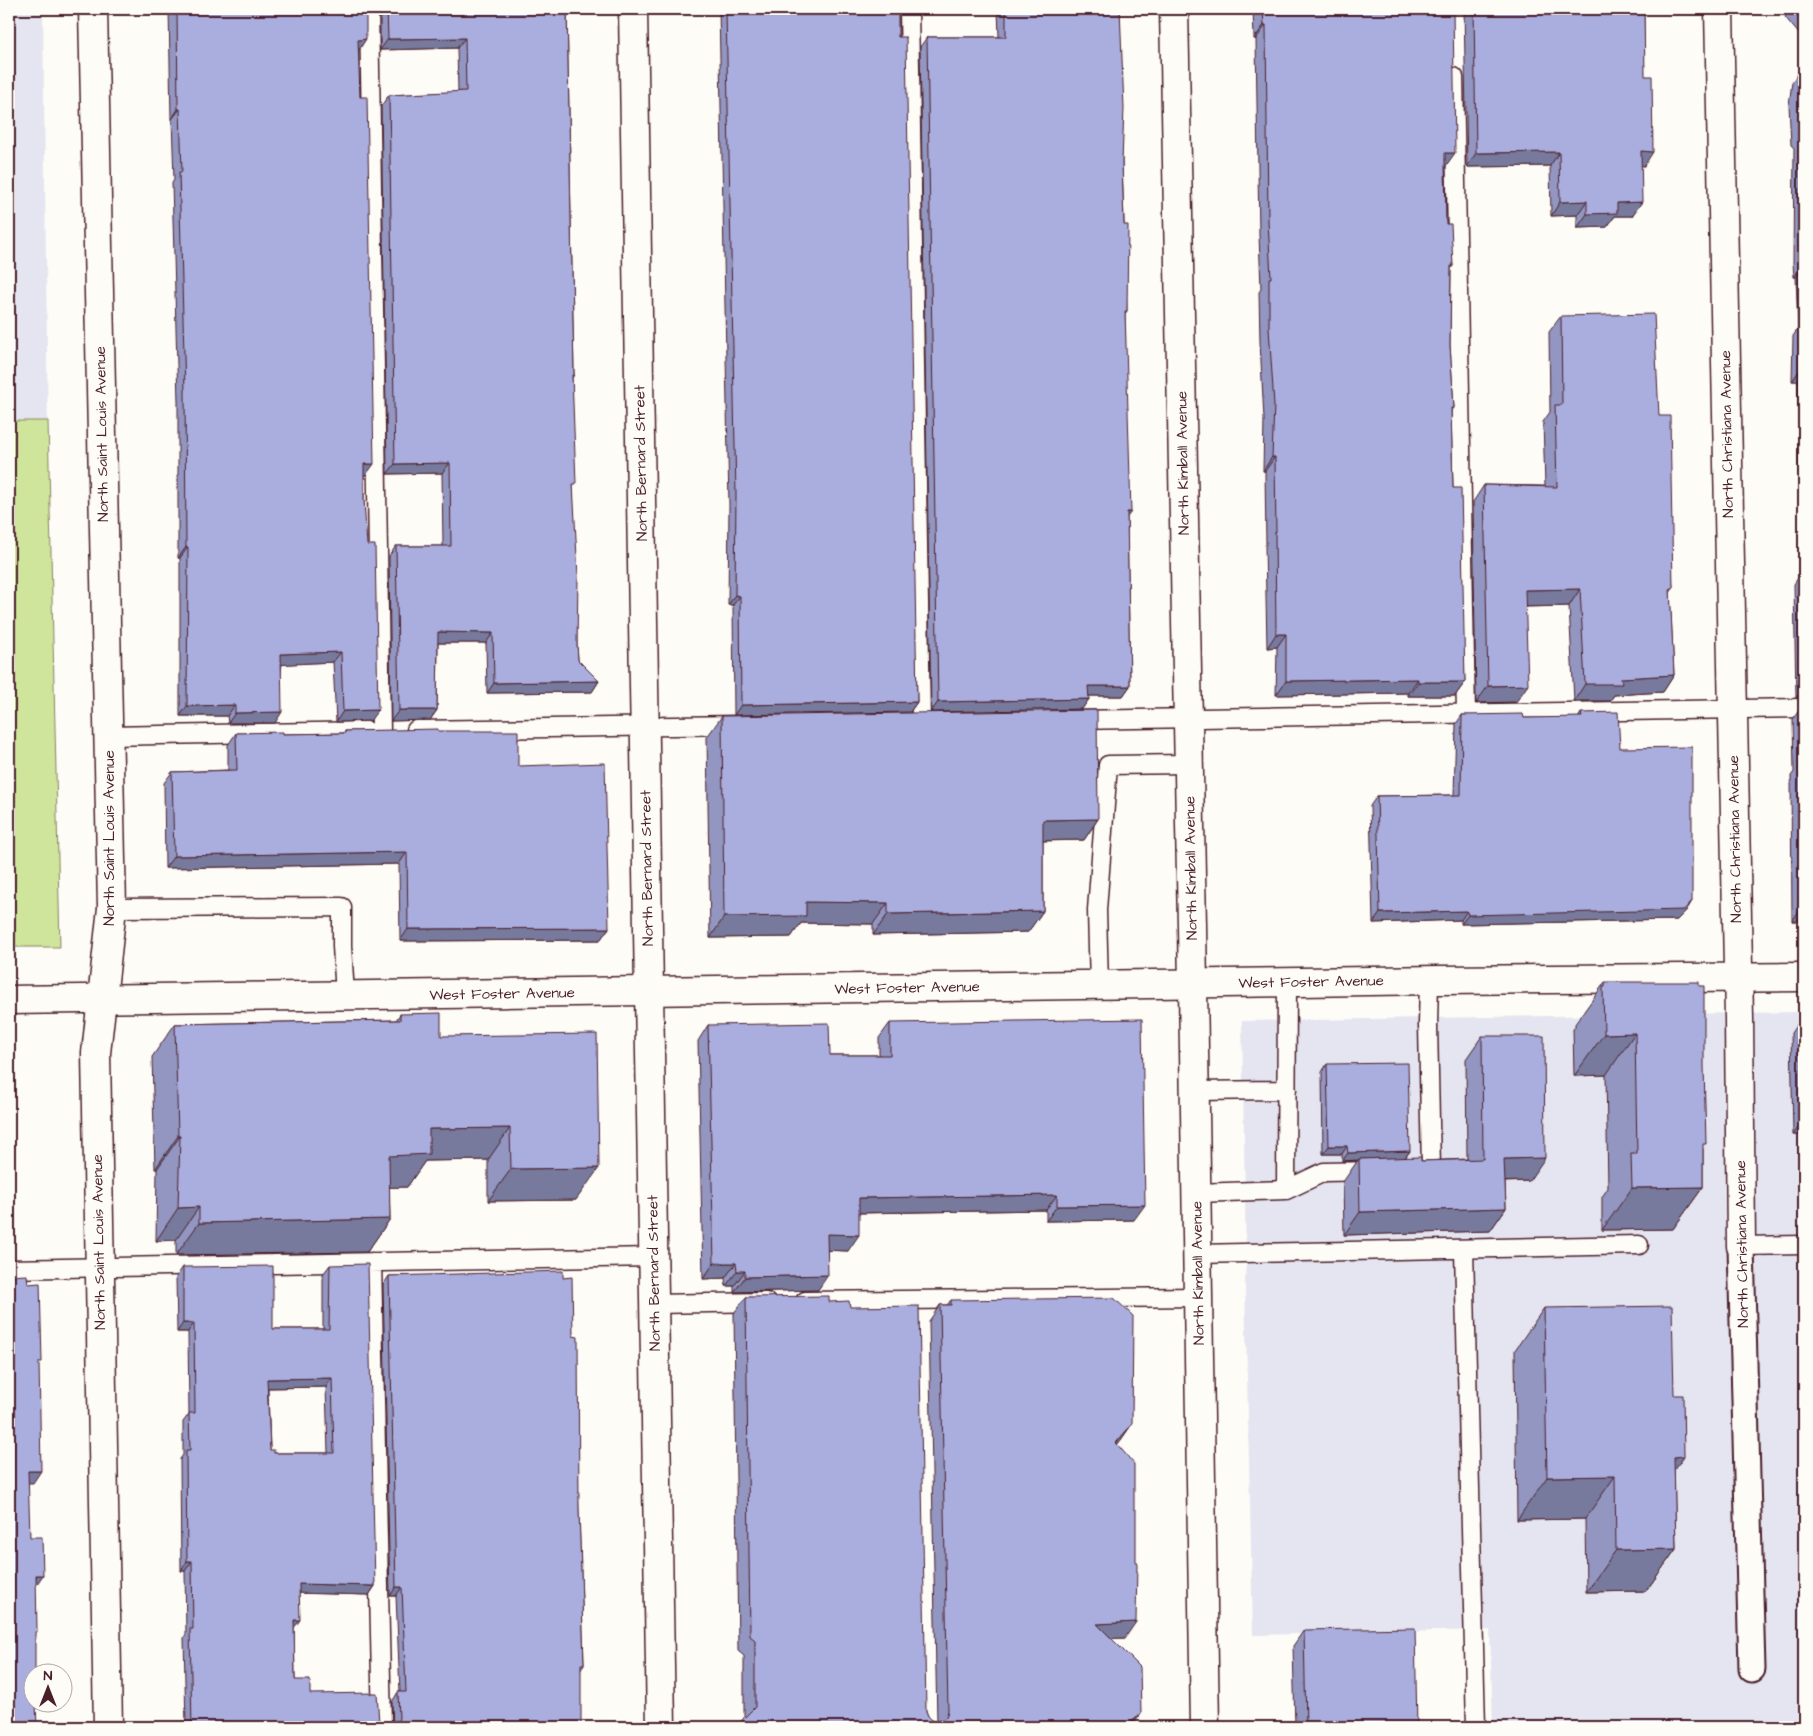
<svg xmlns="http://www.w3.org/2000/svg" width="1813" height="1736" font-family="'Architects Daughter',sans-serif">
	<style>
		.built { fill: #e4e5f0 }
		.green { fill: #cee59b; stroke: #8c8263 }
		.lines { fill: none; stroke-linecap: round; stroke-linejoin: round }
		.service-casing { stroke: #4a1f2b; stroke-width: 21 }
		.pedestrian-casing { stroke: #4a1f2b; stroke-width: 29 }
		.minor-casing { stroke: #4a1f2b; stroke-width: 31 }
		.tertiary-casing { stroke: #4a1f2b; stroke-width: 31 }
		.secondary-casing { stroke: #4a1f2b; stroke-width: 31 }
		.service { stroke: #fdfcf7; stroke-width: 18 }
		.pedestrian { stroke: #fdfcf7; stroke-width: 25 }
		.minor { stroke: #fdfcf7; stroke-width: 28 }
		.tertiary { stroke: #fdfcf7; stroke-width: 28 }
		.secondary { stroke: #fdfcf7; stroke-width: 28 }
		.wall { fill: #9296c0; stroke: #4a1f2b; fill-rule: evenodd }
		.shaded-wall { fill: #777a9c; stroke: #4a1f2b }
		.building { fill: #aaaedf; stroke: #4a1f2b; fill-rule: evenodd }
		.labels { text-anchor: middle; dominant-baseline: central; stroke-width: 4; stroke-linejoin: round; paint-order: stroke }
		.street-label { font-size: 15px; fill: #4a1f2b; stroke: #fdfcf7 }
	</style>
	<rect width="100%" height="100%" fill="#fdfcf7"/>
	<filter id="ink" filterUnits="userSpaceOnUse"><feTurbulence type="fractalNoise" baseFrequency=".02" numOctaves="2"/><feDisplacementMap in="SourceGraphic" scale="10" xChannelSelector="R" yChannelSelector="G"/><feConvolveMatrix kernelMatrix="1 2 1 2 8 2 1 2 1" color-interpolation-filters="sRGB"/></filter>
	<g filter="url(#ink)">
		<!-- built -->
		<path class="built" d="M9 9H43L48 437 60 947 9 948Z
			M1804 1012V1727H1493L1490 1630 1253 1635 1245 1286 1246 1259 1242 1021Z"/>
		<!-- green -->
		<path class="green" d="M9 421H48L60 947H9Z"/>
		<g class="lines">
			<!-- service casing -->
			<g class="service-casing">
				<path id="service" d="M369 9 381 731
					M909 9 921 722
					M1454 77 1466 714
					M1073 720 1804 708
					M416 730 737 725
					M108 736 367 731
					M112 908 342 907V946L345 996
					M1099 986 1097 910 1108 765 1189 764
					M1195 1091 1287 1090
					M1418 1170 1431 1169 1428 1025 1429 981
					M1286 1190 1324 1172 1374 1171
					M1196 1193 1286 1190 1287 983
					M1741 1246 1804 1245
					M1464 1250 1476 1727
					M1197 1254 1639 1245
					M372 1262 382 1727
					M9 1269 654 1257
					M805 1301 1198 1297
					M654 1304 766 1302"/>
			</g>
			<!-- pedestrian casing -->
			<g class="pedestrian-casing">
				<path id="pedestrian" d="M1741 1246 1752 1669"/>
			</g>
			<!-- minor casing -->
			<g class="minor-casing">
				<path id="minor" d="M93 9 112 908 96 1053 108 1727
					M633 9 661 1727
					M1719 9 1739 1018 1741 1246"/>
			</g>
			<!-- tertiary casing -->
			<g class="tertiary-casing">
				<path id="tertiary" d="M1174 9 1192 926 1205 1727"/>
			</g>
			<!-- secondary casing -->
			<g class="secondary-casing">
				<path id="secondary" d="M9 1000 1440 980 1804 977"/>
			</g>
			<!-- service -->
			<use href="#service" class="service"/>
			<!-- pedestrian -->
			<use href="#pedestrian" class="pedestrian"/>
			<!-- minor -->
			<use href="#minor" class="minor"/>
			<!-- tertiary -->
			<use href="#tertiary" class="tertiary"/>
			<!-- secondary -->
			<use href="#secondary" class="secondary"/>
		</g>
		<!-- wall -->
		<path class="wall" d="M169 9H366L359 50H358L366 475H364V500L370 721 336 722 333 662 282 664 275 723H228L227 716H180V558H178V402L172 183 174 180 172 119 171 120Z
			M380 9H567L574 375 572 378 573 487 577 644 578 660 599 681 592 692 487 693 486 643H438L437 710 430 720 391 721 389 556 396 546H443L442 473 387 474 381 106 389 95 458 92 457 48 380 50Z
			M719 9H898V37L917 702 910 712 734 715 733 605H728L729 505Z
			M998 9H1120L1122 162 1127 311 1125 314 1127 518 1130 686 1123 696H1089V699L1082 709 931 712 920 47 927 37H999Z
			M1253 9H1453L1445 167 1446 224 1453 266 1451 269 1450 345 1454 408 1451 412 1453 488 1465 682 1455 696H1408V693L1276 695 1277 647 1267 648 1265 546 1266 544 1265 471H1263L1264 419 1260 342 1259 292 1261 289 1259 235 1256 39H1254Z
			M1464 9H1644V166L1641 165 1632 216H1615L1607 227 1577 228V215L1551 216 1550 166 1467 167Z
			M1791 9H1804V40L1785 17Z
			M1804 56V482H1799L1798 381H1792L1793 336 1798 329 1796 277H1794L1793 263 1794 148 1791 145 1789 105 1792 82 1803 66Z
			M1561 316 1659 416 1673 588 1670 593 1674 675 1663 692 1614 695 1610 701H1574L1569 606 1525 607 1516 702 1476 703 1473 502 1484 485 1545 486 1543 422 1550 412 1549 332Z
			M1804 569V698H1796L1794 584Z
			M1804 703V921H1792L1791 776 1794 772 1793 719Z
			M1581 713 1620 748 1692 901 1686 911 1677 920 1461 924V920L1373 923 1370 806 1377 796 1454 795 1456 724 1462 715 1524 718H1578Z
			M722 716 1098 819 1084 840 1043 841V911L1028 932 873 935V924L801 923 791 937 710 938 707 737Z
			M345 731H438L518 766 609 928 600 940 400 941 399 864 165 868 164 783 172 772 228 770V745L236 733 283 734 343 733Z
			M1605 982 1703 1149V1187L1673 1229 1602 1230V1197L1608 1188 1606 1075 1574 1076 1573 1029 1575 1027V1024Z
			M400 1014 441 1036 576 1200 488 1201V1160L425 1161 407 1187H389L390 1219 367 1252 176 1255V1240L156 1241 157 1169H155L152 1057 175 1024 396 1020Z
			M1804 1014V1135H1793L1791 1033Z
			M890 1023 1134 1220 1046 1221V1210L859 1213 848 1251 828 1250 818 1290 734 1292V1286H726L725 1278 703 1279 698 1041 708 1025 830 1055H879V1038Z
			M1482 1036 1529 1181 1505 1182 1506 1208 1490 1231 1344 1235 1343 1182 1358 1160 1342 1161V1154H1323L1322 1072 1327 1064 1410 1151 1405 1158 1421 1161 1467 1159 1466 1059Z
			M330 1265 375 1586 369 1595 299 1593 294 1628 295 1680 310 1694 379 1723 383 1727H186L184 1638 186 1634 185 1571H181L180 1459 183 1455V1422L189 1414 188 1332H177L176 1277 183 1267 273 1329H323V1274ZM326 1387 328 1453H274L270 1450 268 1388Z
			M389 1276 563 1278 573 1336 584 1664 581 1670 393 1727 392 1702 398 1692H400L396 1596H390L383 1285Z
			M746 1297 829 1302 850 1307 926 1711 928 1716 932 1720 937 1722 929 1321 940 1305H947L951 1300 1132 1424 1117 1445 1125 1638H1111L1141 1714 1131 1727H737L744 1718V1656L738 1651 734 1313Z
			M1544 1308 1674 1470 1676 1549 1646 1591 1586 1592 1585 1519 1517 1520 1515 1350Z
			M1304 1630 1417 1727H1295L1293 1646Z"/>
		<!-- shaded-wall -->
		<path class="shaded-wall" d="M1264 25H1266L1256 39H1254Z
			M465 38 457 48 380 50 388 39Z
			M366 39 359 50H350L358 40Z
			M178 109H180L172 119 171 120Z
			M1641 151 1653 152 1644 166 1631 165Z
			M1559 152 1550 166 1467 167 1476 153Z
			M1445 153H1455L1445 167H1436Z
			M1587 201 1577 215 1551 216 1560 202Z
			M1642 202 1632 216H1615L1607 227 1577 228 1587 214 1617 203Z
			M1804 263V266L1796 277H1794Z
			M1804 364V372L1798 381H1792Z
			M1272 457H1275L1265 471H1263Z
			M450 463 442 473 387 474 395 464Z
			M364 464H374L366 475H357Z
			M1804 474V482H1799Z
			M1127 512H1131L1124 521Z
			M186 547H188L180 558H178Z
			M1580 589 1569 606 1513 607 1525 590Z
			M735 595 740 596 733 605H728Z
			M438 632 493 633 486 643H431Z
			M1276 634H1286L1277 647 1267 648Z
			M341 652 333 662 274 665 281 654Z
			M1674 675 1663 692 1614 695 1610 701H1574L1585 684 1621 678Z
			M1418 679 1408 693 1276 695 1286 681Z
			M599 681 592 692 487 693 494 683Z
			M1418 682H1465L1455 696H1408Z
			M1528 685 1516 702 1476 703 1488 686Z
			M1804 685V698H1796Z
			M1088 686H1130L1123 696H1082Z
			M1089 699 1082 709 931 712 938 702Z
			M917 702 910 712 734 715 741 705Z
			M235 705 227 716H180L187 706Z
			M378 710 370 721 336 722 343 711Z
			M399 710H437L430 720 391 721Z
			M282 712 275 723H228L235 713Z
			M1098 819 1084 840 1028 841 1043 820Z
			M407 852 399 864 165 868 174 856Z
			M1692 901 1686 911 1677 920 1461 924 1468 915Z
			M806 902 888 903 873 924 801 923 791 937 710 938 724 917Z
			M1804 904V921H1792Z
			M1043 911 1028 932 873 935 888 914Z
			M1467 911 1461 920 1373 923 1380 913Z
			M609 928 600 940 400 941 408 929Z
			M1635 1033 1606 1075 1574 1076 1604 1034Z
			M1804 1119V1135H1793Z
			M510 1128 488 1160 425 1161 407 1187 366 1188 389 1156 429 1129Z
			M178 1136H180L157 1169H155Z
			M1329 1146H1347L1342 1154H1323Z
			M1410 1151 1404 1159H1359L1358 1160 1342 1161 1348 1153Z
			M1545 1158 1529 1181 1488 1182 1504 1159Z
			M599 1168 576 1200 488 1201 511 1169Z
			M1703 1187 1673 1229 1602 1230 1632 1188Z
			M1057 1195 1046 1210 849 1213 859 1198Z
			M1145 1205 1134 1220 1046 1221 1057 1206Z
			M199 1207 176 1240 156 1241 178 1208Z
			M1506 1208 1490 1231 1344 1235 1360 1212Z
			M390 1219 367 1252 176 1255 199 1223Z
			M827 1234 859 1235 848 1251 817 1250Z
			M714 1263H736L725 1278 703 1279Z
			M737 1271H745L734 1286H726Z
			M828 1275 818 1290 734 1292 745 1277Z
			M183 1323H194L188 1332H177Z
			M332 1378 326 1387 261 1388 267 1379Z
			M1132 1424 1121 1440 1105 1459 1116 1443Z
			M1684 1456 1654 1499 1674 1457Z
			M28 1471H41L33 1483H20Z
			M1615 1476 1585 1519 1517 1520 1547 1477Z
			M1676 1549 1646 1591 1586 1592 1616 1550Z
			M187 1561H192L185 1571H181Z
			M36 1575H43L35 1587Z
			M299 1584 375 1586 369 1595 293 1593Z
			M396 1587H402L396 1596H390Z
			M294 1620H300L293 1629Z
			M1136 1622 1125 1638 1086 1639 1097 1624Z
			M1141 1714 1131 1727H1125Z"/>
		<!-- building -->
		<path class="building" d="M177 9H366V39L358 40 360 97H367L374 464H364V500L367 545H375L378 710 343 711 341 652 281 654 282 712 235 713V705L187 706 188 547H186L185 391 179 172H182L180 109H178Z
			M387 9H567L574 375H572L576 484H573L578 576 577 644 578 660 599 681 494 683 493 633 438 632 437 710H399L396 546H451L450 463 395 464 389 95 466 91 465 38 388 39Z
			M726 9H898V37H906L917 702 741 705 740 596 735 595 736 495Z
			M1006 9H1120L1124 108 1122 162 1124 225H1128L1127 311H1125L1131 512H1127L1130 686H1088L1089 699 938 702 927 37H1006Z
			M1263 9H1453L1455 153H1445V163L1446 224H1451L1453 266H1451L1450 345 1454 408H1451L1453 488H1461L1465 682H1418V679L1286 681V634H1276L1275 532H1276L1275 457H1272L1274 405 1269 328V278H1271L1268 221 1266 25H1264Z
			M1474 9H1644L1645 76H1652L1653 152 1641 151 1642 202 1617 203V213L1587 214V201L1560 202 1559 152 1476 153Z
			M1804 65V129L1803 128 1801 88Z
			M1654 314 1659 416H1670L1673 588H1670L1674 675 1621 678 1622 684H1585L1580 589 1525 590 1528 685 1488 686 1484 485 1557 487 1555 405H1562L1561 316Z
			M1097 710 1098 819 1043 820V911L888 914V903L806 902V916L724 917 722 716Z
			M1618 712 1620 748 1692 747V901L1684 910 1468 915 1467 911 1380 913 1377 796 1461 795 1462 715 1523 714 1524 718 1582 717 1581 713Z
			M438 729V731H518V766L605 763 609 928 408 929 407 852 174 856 172 772 237 770 236 733 283 732V734L345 733V731Z
			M1803 759H1804V904Z
			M1605 982H1699V986H1704V1066L1706 1144H1703V1187L1632 1188 1631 1154H1637L1635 1033 1604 1034 1603 987H1605Z
			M441 1013V1036L597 1034 599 1168 511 1169 510 1128 429 1129V1154L389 1156 390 1219 199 1223V1207L178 1208 180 1136H178L175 1024 400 1020V1014Z
			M1142 1019 1145 1205 1057 1206V1195L859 1198V1235L827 1234 828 1275 745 1277V1271H737L736 1263H714L708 1025 829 1023 830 1055H890V1023Z
			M1482 1036H1544L1545 1158 1504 1159 1506 1208 1360 1212 1359 1159 1421 1157V1161L1483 1159Z
			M1408 1063 1410 1151 1348 1153 1347 1146H1329L1327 1064Z
			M368 1264 375 1586 299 1584 300 1620H294L295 1680H310V1694L377 1693 379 1723 383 1727H192L190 1629H193L192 1561H187L186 1450H190L189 1413H195L194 1323H183V1267L273 1266V1329H329L330 1265ZM332 1378 334 1453H274V1450H270L267 1379Z
			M563 1271V1278L572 1277 573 1336 578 1337 579 1509 584 1664H581V1727H393L397 1723 399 1718 398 1692H406L402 1587H396L389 1276Z
			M27 1275 28 1284 40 1283 42 1362H39L41 1471H28L30 1537H42L43 1575H36L37 1632H35V1674H32V1704H36L37 1727H9V1276Z
			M829 1296V1302L849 1301 850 1307 919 1306 926 1711 928 1716 932 1720 937 1722 942 1720 946 1717 948 1711 940 1305H951V1300L1114 1298 1133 1316 1132 1424 1116 1443 1134 1464V1509H1136V1563L1137 1562 1136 1622 1097 1624 1140 1667 1141 1714 1125 1727H743L742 1720 755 1707V1640L750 1636 746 1297Z
			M1672 1306 1674 1395H1683L1684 1456 1674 1457 1676 1549 1616 1550 1615 1476 1547 1477 1544 1308Z
			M1415 1628 1417 1727H1306L1304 1630Z"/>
	</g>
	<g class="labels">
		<!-- street labels -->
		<g class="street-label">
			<text transform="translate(102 434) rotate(-91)">North Saint Louis Avenue</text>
			<text transform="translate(1727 434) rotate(-91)">North Christiana Avenue</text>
			<text transform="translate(641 463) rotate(-91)">North Bernard Street</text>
			<text transform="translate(1183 463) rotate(-91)">North Kimball Avenue</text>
			<text transform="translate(109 838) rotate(-90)">North Saint Louis Avenue</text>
			<text transform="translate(1735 839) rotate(-91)">North Christiana Avenue</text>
			<text transform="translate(647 868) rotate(-91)">North Bernard Street</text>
			<text transform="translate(1191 868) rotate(-91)">North Kimball Avenue</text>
			<text transform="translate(1311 982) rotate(-1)">West Foster Avenue</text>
			<text transform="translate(907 988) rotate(-1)">West Foster Avenue</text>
			<text transform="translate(502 994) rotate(-1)">West Foster Avenue</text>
			<text transform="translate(99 1242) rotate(-91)">North Saint Louis Avenue</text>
			<text transform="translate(1742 1244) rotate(-91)">North Christiana Avenue</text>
			<text transform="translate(654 1273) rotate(-91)">North Bernard Street</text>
			<text transform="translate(1198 1273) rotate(-91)">North Kimball Avenue</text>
		</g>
	</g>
	<!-- margin -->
	<rect width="1813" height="1736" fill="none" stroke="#fdfcf7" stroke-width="30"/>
	<rect x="15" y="15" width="1783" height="1706" fill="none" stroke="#4a1f2b" stroke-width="2" filter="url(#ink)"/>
	<!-- north arrow -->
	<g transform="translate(48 1688)"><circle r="24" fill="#fdfcf7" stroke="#b5a4a5"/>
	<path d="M0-4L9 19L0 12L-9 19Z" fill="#4a1f2b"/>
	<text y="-8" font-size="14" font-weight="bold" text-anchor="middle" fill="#4a1f2b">N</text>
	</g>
</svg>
